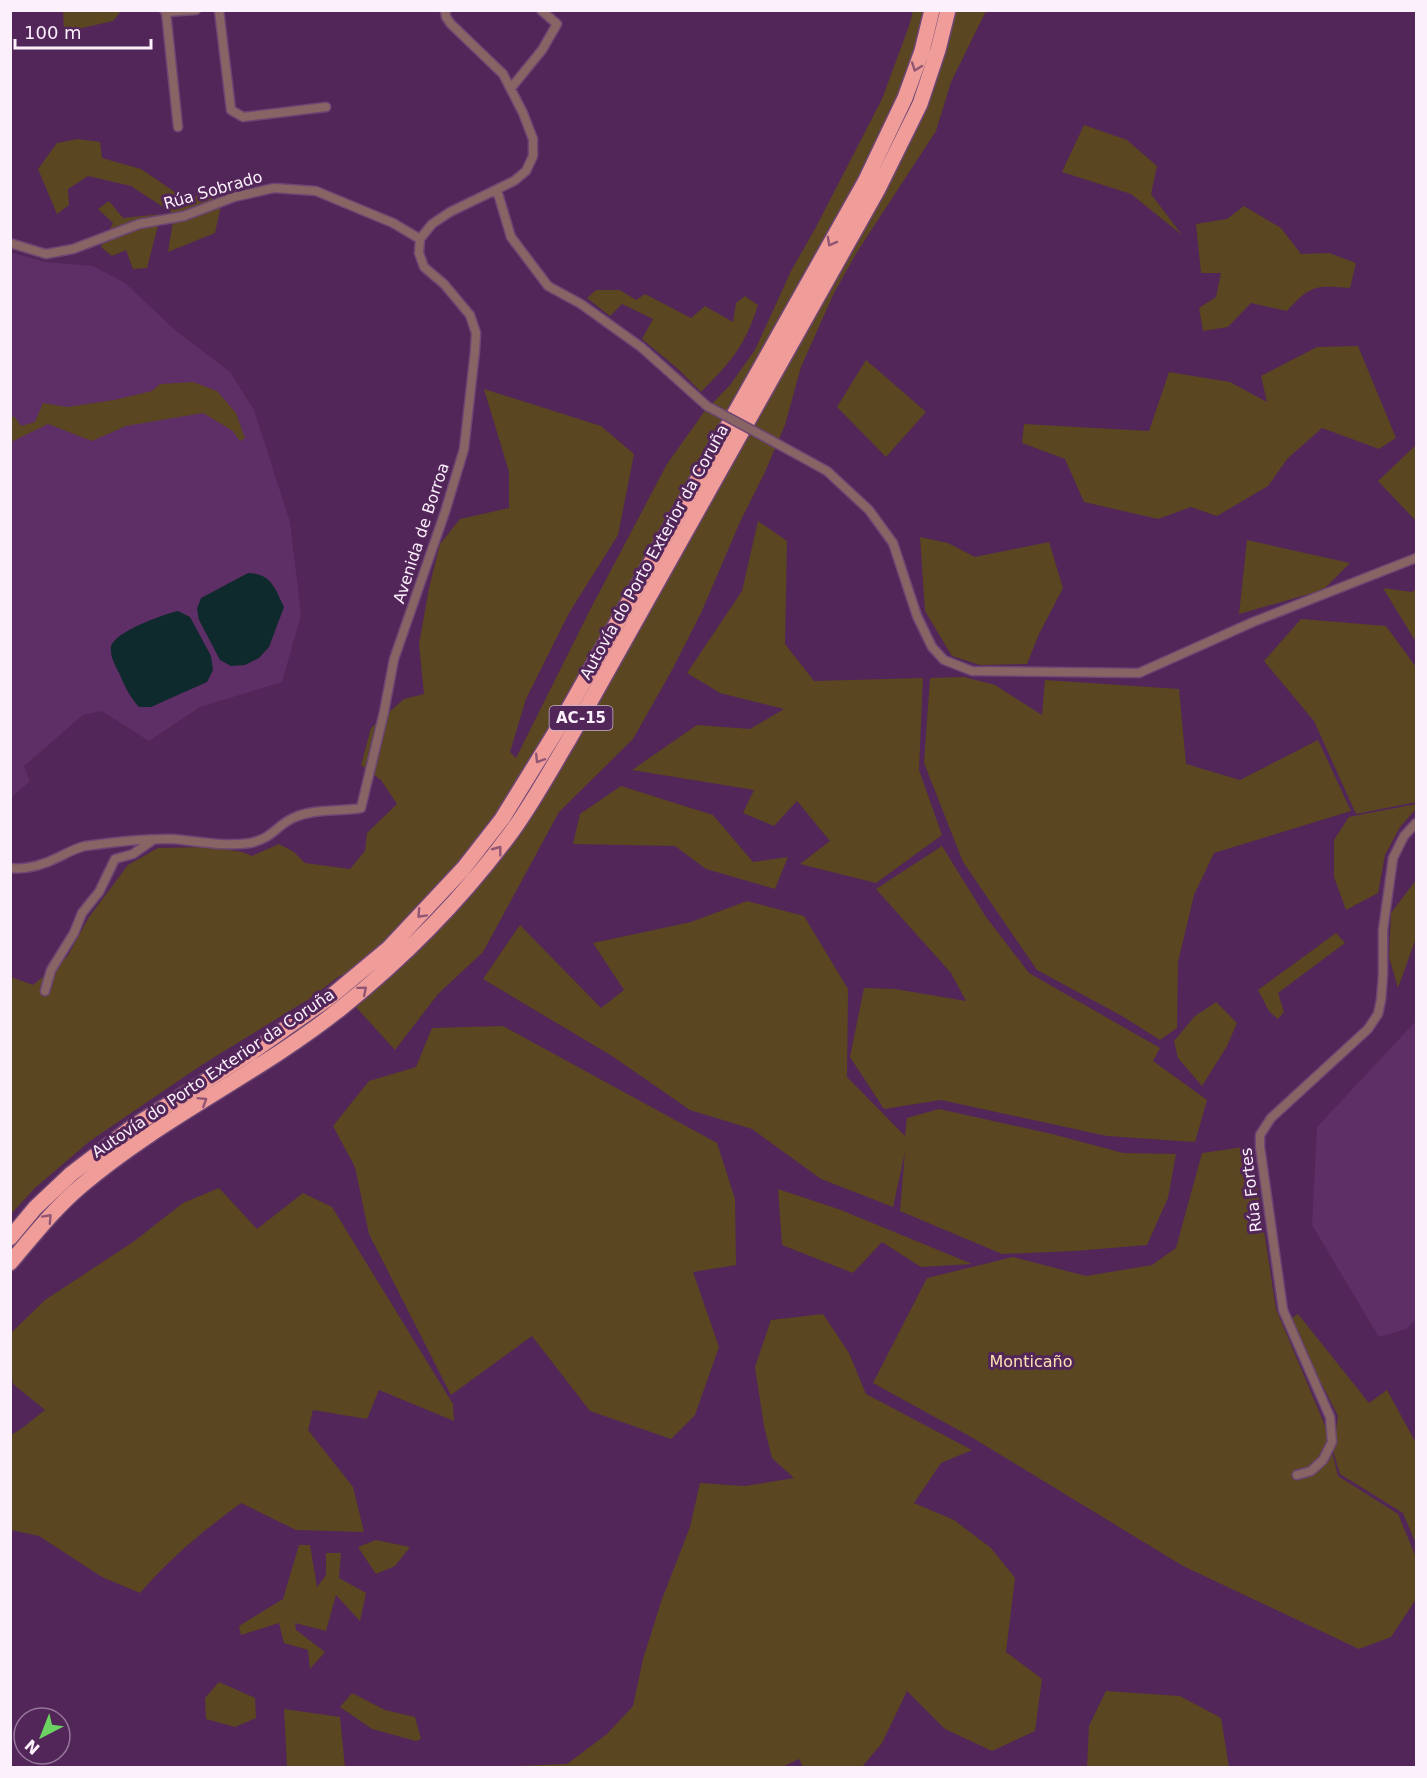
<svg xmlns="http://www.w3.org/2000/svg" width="1427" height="1778" font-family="'DejaVu Sans',sans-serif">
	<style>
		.built { fill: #5e2e66 }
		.green { fill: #5a4621 }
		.water { fill: #0f2a2c }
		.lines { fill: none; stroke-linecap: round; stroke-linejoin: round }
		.minor-casing { stroke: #6d4673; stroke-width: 11 }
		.motorway-casing { stroke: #6d4673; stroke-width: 18 }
		.minor { stroke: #886564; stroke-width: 8 }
		.motorway { stroke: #f09d9a; stroke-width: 15 }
		.minor-bridge-casing { stroke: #6d4673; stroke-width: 11; stroke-linecap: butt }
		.minor-bridge { stroke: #886564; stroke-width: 8 }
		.oneway { stroke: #915673 }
		.labels { text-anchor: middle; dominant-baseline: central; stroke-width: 6; stroke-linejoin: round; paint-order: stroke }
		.shield { fill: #522659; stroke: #c8b3cb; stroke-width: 1.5 }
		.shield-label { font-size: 15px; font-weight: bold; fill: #fbf0fc }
		.street-label { font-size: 16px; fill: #fbf0fc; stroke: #522659 }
		.park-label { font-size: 16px; fill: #fbe1b2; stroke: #522659 }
	</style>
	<rect width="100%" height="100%" fill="#522659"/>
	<!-- built -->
	<path class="built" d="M10 252 45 262 93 266 125 283 175 330 230 372 254 410 290 522 301 615 282 682 200 707 149 741 102 711 83 715 24 766 30 781 11 798Z
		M1416 1021V1320L1406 1329 1379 1337 1312 1225 1317 1127Z"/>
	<!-- green -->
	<path class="green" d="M63 11V10L121 11 113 21 64 32Z
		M913 11H986L951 82 936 131 857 252 834 293 801 367 785 425 765 472 740 522 701 613 672 670 633 739 559 812 483 952 438 994 395 1050 355 1006 341 975 309 999 200 1066 90 1141 35 1188 11 1214V977L33 985 67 957 89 917 128 865 158 848 209 847 242 852 252 856 279 844 294 852 305 863 350 869 365 851 367 833 397 804 381 780 361 765 371 728 404 699 424 694 419 644 429 588 440 544 460 519 509 508V472L484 389 601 426 634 454 618 535 569 613 526 699 510 752 516 758 591 608 667 464 704 412 730 385 755 350 791 271 816 227 882 99 909 26Z
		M1084 125 1127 140 1157 166 1151 194 1182 235 1131 194 1062 172Z
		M77 139 100 142 102 158 141 169 185 199 216 190 223 197 215 233 168 252 174 214 131 186 88 176 68 189 69 205 57 214 38 169 57 143Z
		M109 201 123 218 161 214 147 268 133 269 126 250 112 256 101 247 113 223 98 209Z
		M1244 206 1281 228 1301 254 1329 253 1356 263 1350 288C1316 285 1310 285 1287 311L1251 303 1228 327 1203 331 1199 308 1216 297 1221 273H1201L1196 224 1227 219Z
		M596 290H620L636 300 645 294 691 318 705 306 733 322 736 303 745 296 758 305C745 346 731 362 701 392L677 368 642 339 653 319 622 304 610 316 587 298Z
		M1358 346 1396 438 1379 449 1322 428 1288 458 1268 486 1217 516 1191 507 1158 519 1084 502 1065 459 1022 443 1024 424 1149 431 1169 372 1230 382 1267 402 1261 376 1317 347Z
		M866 360 926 412 886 457 837 407Z
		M193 382 217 391 236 413 245 438 240 441 233 431 203 413 126 426 92 441 48 424 11 442V416L15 417 21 426 35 422 43 403 67 407 114 400 152 391 160 384Z
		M1416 445V521L1378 481Z
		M758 521 787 541 785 644 814 681 923 678 919 770 942 835 876 883 800 864 830 841 797 801 774 826 743 813 754 790 632 770 697 725 750 729 784 709 720 693 687 673 742 591Z
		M920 537 948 543 975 557 1049 542 1063 588 1039 634 1027 664 980 665 952 656 925 611Z
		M1247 540 1350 563 1323 590 1239 614Z
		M1383 588 1412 592 1416 589V642Z
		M1301 619 1386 626 1416 667V802L1356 814 1314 721 1264 661Z
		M964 677 995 685 1042 715 1045 680 1179 689 1186 764 1240 780 1318 740 1351 811 1214 853 1194 895 1178 962 1177 1028 1160 1040 1122 1016 1037 970 963 862 924 763 930 678Z
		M621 786 713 815 753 862 788 857 775 889 706 869 675 846 573 844 580 814Z
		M1416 804V809L1400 827 1385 855 1378 893 1346 910 1334 877V840L1349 817Z
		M942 846 986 917 1029 973 1160 1048 1153 1061 1207 1100 1195 1142 1107 1136 941 1100 884 1109 850 1057 864 988 895 989 966 1001 951 973 876 889Z
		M1416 880V938L1398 988 1389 957 1391 913Z
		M747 901 804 916 848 989 847 1077 905 1136 907 1118 939 1109 1052 1134 1123 1153 1176 1154 1168 1198 1147 1245 1075 1251 1002 1254 900 1211 905 1152 893 1207 821 1179 752 1129 690 1110 612 1056 483 979 520 925 601 1008 624 990 593 943 691 922Z
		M1336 933 1345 943 1278 993 1284 1012 1278 1019 1269 1011 1258 990Z
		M1216 1002 1237 1023 1227 1046 1202 1086 1178 1058 1174 1041 1195 1016Z
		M503 1026 717 1143 735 1199 736 1265 693 1272 719 1347 695 1415 671 1439 590 1411 532 1336 451 1395 369 1234 355 1167 333 1126 369 1081 416 1067 432 1028Z
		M1251 1146 1276 1309 1326 1428 1338 1476 1398 1514 1416 1557V1599L1391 1637 1359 1649 1183 1566 973 1438 873 1383 927 1278 1013 1257 1086 1276 1152 1265 1176 1248 1202 1153Z
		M219 1188 257 1229 303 1193 332 1207 453 1404 454 1421 379 1390 367 1419 313 1410 308 1430 353 1487 364 1532 296 1530 241 1503C204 1530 170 1558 140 1593L102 1577 39 1536 11 1530V1435L21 1429 45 1410 13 1384 11 1371V1333L45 1300 133 1242 183 1203Z
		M778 1189 841 1210 972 1264 921 1267 882 1242 853 1273 782 1245Z
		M823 1314 849 1353 866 1394 972 1450 941 1463 914 1503 954 1520 991 1548 1015 1578 1006 1652 1042 1679 1035 1731 992 1751 945 1729 907 1691 882 1743 862 1767H803L799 1759 780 1768 513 1767 514 1766 567 1764 607 1734 633 1706 643 1659 662 1599 690 1527 700 1483 745 1486 794 1478 772 1458 764 1426 755 1367 771 1320Z
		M1298 1314 1369 1403 1387 1390 1416 1443V1544L1403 1513 1340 1474 1333 1451 1338 1416 1289 1320Z
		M376 1540 410 1547 395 1566 376 1574 358 1547Z
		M299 1545H310L317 1587 326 1575V1553H341L339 1578 366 1593 360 1621 336 1595 326 1631 295 1623 296 1630 325 1652 310 1669 308 1650 284 1643 279 1623 241 1635 239 1626 283 1599Z
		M219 1682 255 1698 256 1718 235 1727 206 1719 205 1698Z
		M1106 1691 1180 1696 1221 1718 1229 1767H1087L1089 1726Z
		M352 1693 385 1710 415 1717 421 1739 416 1741 372 1729 340 1707Z
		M284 1709 340 1717 345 1767H287Z"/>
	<!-- water -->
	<path class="water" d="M248 573C272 574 275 589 284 607L269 647 259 658 245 665 231 666 220 660 199 620 197 609 201 598Z
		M178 611 190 617 211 656 213 670 207 682 151 707H139C130 697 125 687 120 675 116 667 110 657 111 648 111 633 164 614 178 611Z"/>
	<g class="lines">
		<!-- minor casing -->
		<g class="minor-casing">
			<path id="minor" d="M164 10 166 12 196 10
				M219 10 231 110 243 117 326 107
				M166 12 178 127
				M511 88 542 50 557 24 541 10
				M497 190 511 237 548 286 581 304 641 347 707 406
				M10 243 46 254 73 249 139 224 184 216 234 197 274 188 316 191 393 223 420 239
				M776 443 827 471 869 510 893 543 917 616 932 647 944 660 972 671 1139 673 1253 622 1416 558
				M10 868C26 870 45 864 59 857 67 853 76 848 85 846 113 842 143 838 172 839 197 841 224 847 250 843 273 838 276 826 293 818 315 808 338 812 361 808L384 712 394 659 445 512 464 449 475 351 476 333 470 315 444 284 424 267 419 253 420 239 432 224 450 212 514 181 526 171 533 156V139L523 113 503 74 451 24 446 17 445 10
				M45 991 51 970 74 933 82 913 99 892 115 859 133 854 153 840
				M1297 1475 1311 1471 1323 1460 1332 1442 1330 1417 1283 1310 1260 1147V1135L1271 1118 1368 1029 1378 1014 1381 1000 1383 975V930L1393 858 1404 836 1416 823"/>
		</g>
		<!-- motorway casing -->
		<g class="motorway-casing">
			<path id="motorway" d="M10 1238 35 1208 71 1174 134 1126 249 1054 329 998 389 948 463 869 502 819 555 733 865 182 905 98 922 51 932 10
				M10 1263C33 1236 54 1209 81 1186 161 1118 258 1074 340 1009 405 957 464 897 513 830 533 802 550 771 568 741L878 189 920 104 938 50 948 10"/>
		</g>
		<!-- minor -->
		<use href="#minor" class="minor"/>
		<!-- motorway -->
		<use href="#motorway" class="motorway"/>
		<!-- minor-bridge casing -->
		<g class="minor-bridge-casing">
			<path id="minor-bridge" d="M707 406 776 443"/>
		</g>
		<!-- minor-bridge -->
		<use href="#minor-bridge" class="minor-bridge"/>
	</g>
	<!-- one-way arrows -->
	<defs><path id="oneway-chevron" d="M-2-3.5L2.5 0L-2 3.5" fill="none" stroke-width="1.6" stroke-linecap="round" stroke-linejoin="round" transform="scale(1.5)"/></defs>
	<g class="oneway">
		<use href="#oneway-chevron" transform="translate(916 67) rotate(110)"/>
		<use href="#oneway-chevron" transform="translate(831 242) rotate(119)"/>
		<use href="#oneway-chevron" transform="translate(539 759) rotate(122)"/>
		<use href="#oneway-chevron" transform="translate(498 850) rotate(-53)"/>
		<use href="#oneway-chevron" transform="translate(421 914) rotate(133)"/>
		<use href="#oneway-chevron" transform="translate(363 990) rotate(-40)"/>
		<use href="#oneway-chevron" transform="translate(203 1101) rotate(-32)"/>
		<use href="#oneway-chevron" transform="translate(48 1218) rotate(-47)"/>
	</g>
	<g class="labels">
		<!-- shield labels -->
		<rect class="shield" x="549.5" y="706" width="63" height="24" rx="4.5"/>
		<g class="shield-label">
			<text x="581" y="718">AC-15</text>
		</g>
		<!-- street labels -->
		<g class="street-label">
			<text transform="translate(213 190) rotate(-16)">Rúa Sobrado</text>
			<text transform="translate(421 533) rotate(-72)">Avenida de Borroa</text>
			<text transform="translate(654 552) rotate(-61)">Autovía do Porto Exterior da Coruña</text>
			<text transform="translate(213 1073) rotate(-34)">Autovía do Porto Exterior da Coruña</text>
			<text transform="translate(1251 1190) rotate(-97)">Rúa Fortes</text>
		</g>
		<!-- park labels -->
		<g class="park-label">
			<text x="1031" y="1361">Monticaño</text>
		</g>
	</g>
	<!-- border -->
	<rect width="1427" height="1778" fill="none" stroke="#fbf0fc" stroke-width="24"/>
	<!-- north arrow -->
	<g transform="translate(42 1736) rotate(222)"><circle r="28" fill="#522659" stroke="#96779a" stroke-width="1.5"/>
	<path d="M0-4.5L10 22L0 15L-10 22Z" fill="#6cd362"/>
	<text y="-9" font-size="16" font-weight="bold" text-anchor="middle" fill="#fbf0fc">N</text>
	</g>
	<!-- scale -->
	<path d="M15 39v9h136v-9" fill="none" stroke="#fbf0fc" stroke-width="3"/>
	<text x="24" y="39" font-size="18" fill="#fbf0fc" stroke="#522659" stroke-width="4.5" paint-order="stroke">100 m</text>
</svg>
